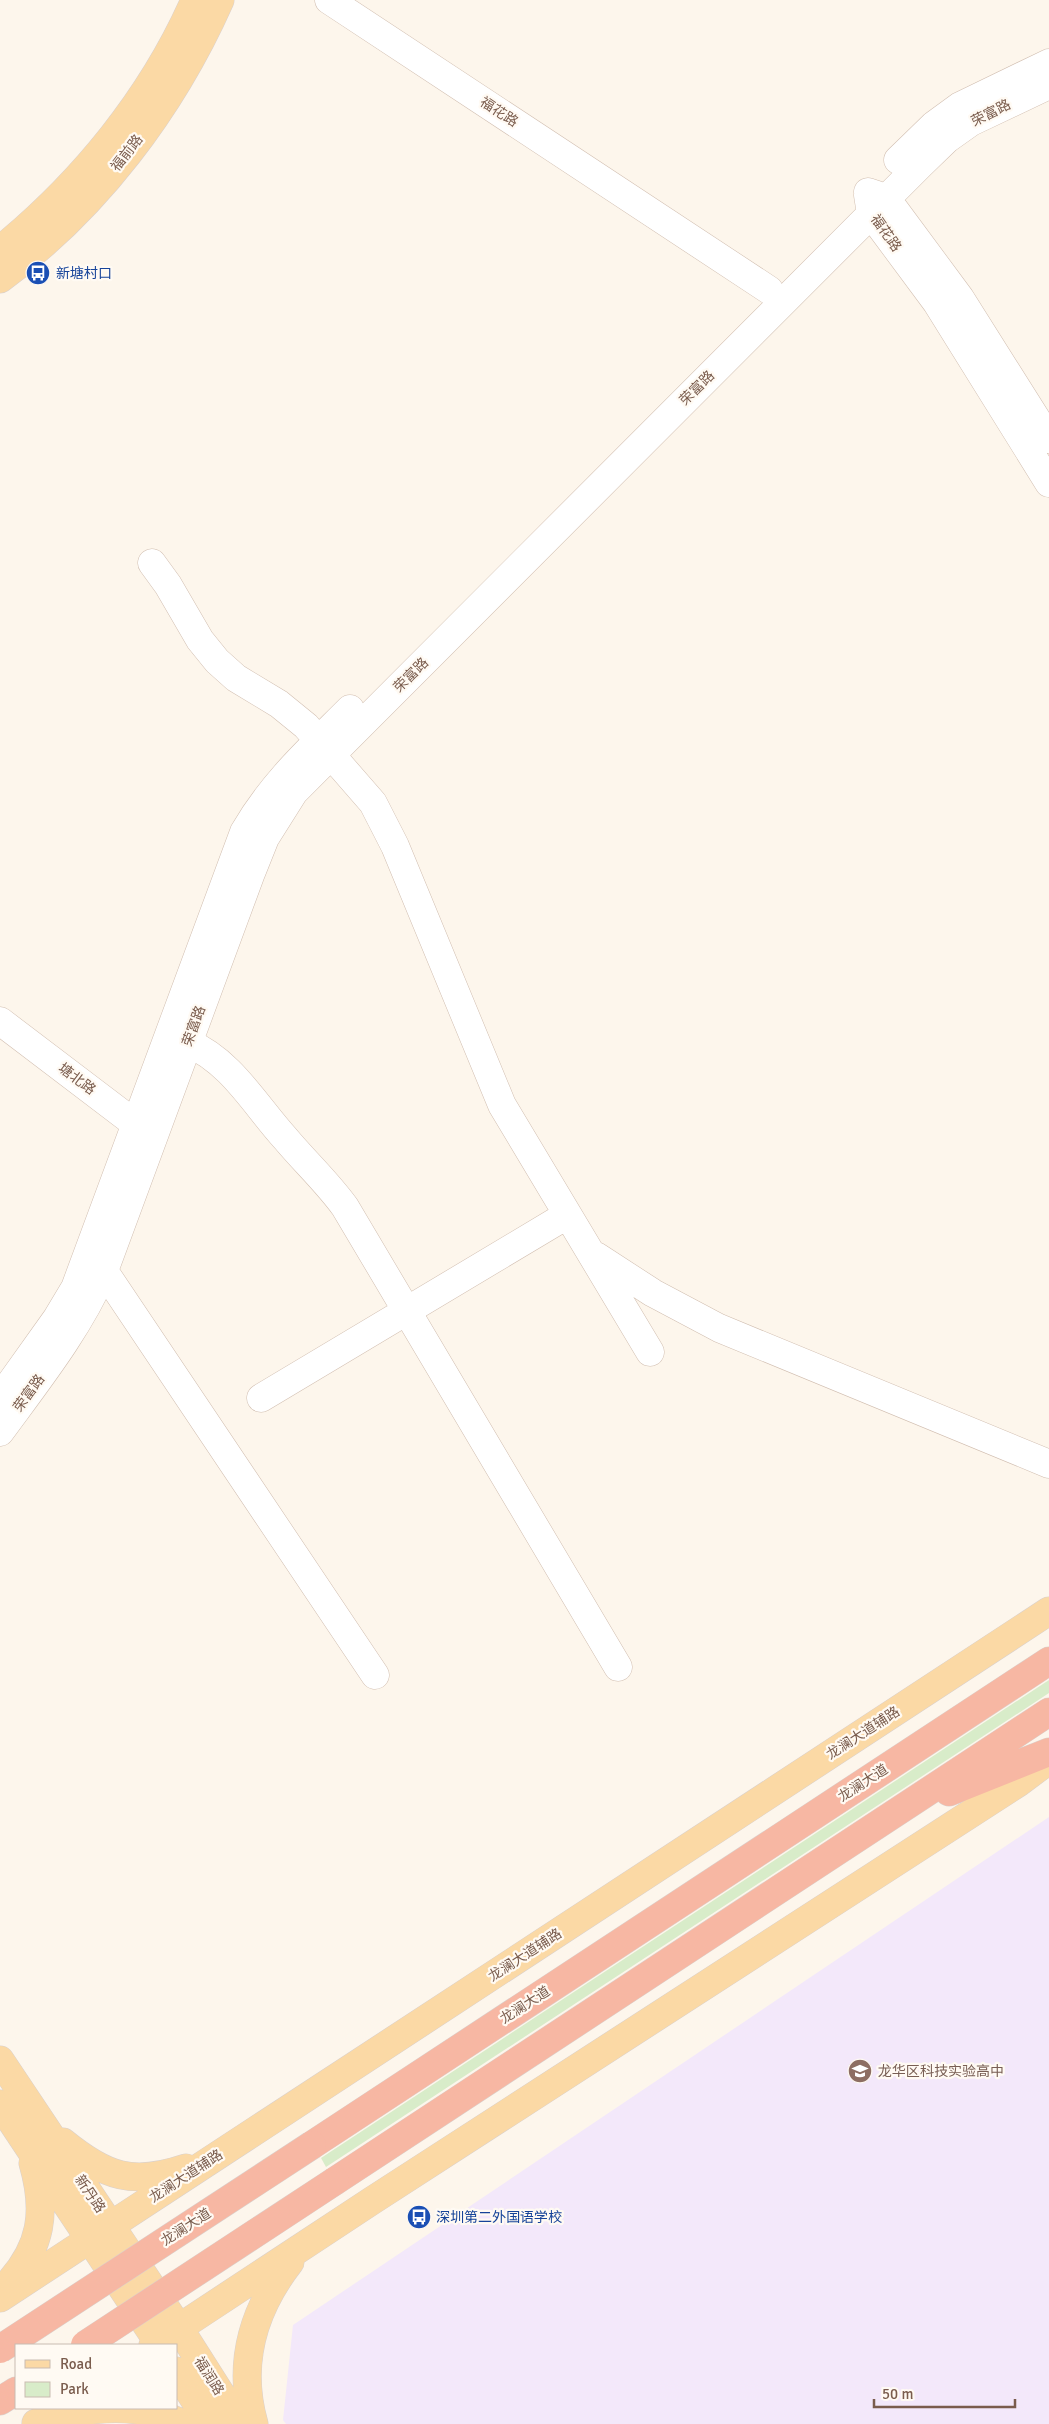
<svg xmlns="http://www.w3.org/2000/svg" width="1049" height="2424" font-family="Signika,'Noto Sans SC',sans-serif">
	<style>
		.education { fill: #f3e8fa }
		.green { fill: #d8ecc9 }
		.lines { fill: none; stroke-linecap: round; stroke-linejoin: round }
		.minor-casing { stroke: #d1beb0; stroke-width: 29 }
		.major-casing { stroke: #dad1cd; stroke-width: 29 }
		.highway-casing { stroke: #dad1cd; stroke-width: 29 }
		.minor { stroke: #fff; stroke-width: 28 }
		.major { stroke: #fbd9a5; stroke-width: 28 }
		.highway { stroke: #f7b7a3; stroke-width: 28 }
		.highway-bridge-casing { stroke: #dad1cd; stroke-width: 29; stroke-linecap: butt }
		.highway-bridge { stroke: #f7b7a3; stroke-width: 28 }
		.labels { text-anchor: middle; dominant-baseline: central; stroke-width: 4.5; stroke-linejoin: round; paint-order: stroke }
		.street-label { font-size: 14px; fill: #7a5c4d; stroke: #fffaf3 }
		.transit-label { font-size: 14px; fill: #164399; stroke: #fffaf3; text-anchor: start }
		.education-label { font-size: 14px; fill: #785e54; stroke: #fffaf3; text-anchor: start }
	</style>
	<rect width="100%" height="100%" fill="#fdf6ec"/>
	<!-- education -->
	<path class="education" d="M1049 1817V2424H286L283 2420 293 2325Z"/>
	<!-- green -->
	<path class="green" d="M1049 1680V1693L326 2167 321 2158Z"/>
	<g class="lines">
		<!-- minor casing -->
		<g class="minor-casing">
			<path id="minor" d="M329 0 769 290
				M898 160 934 125 960 106 1049 63
				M868 192 886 198 960 298 1049 439
				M868 195 871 214 937 303 1049 483
				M152 563 168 585 200 640 217 661 236 678 279 704 306 726 373 803 395 846 502 1105 650 1352
				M0 1021 150 1135
				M188 1043C231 1061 255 1105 285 1138 305 1162 327 1182 345 1207L618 1667
				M596 1256 653 1293 719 1328 1049 1464
				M104 1271 375 1675
				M0 1398 57 1318 75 1288 244 832C273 782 310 749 350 709
				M261 1398 567 1215
				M0 1432C38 1380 78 1330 104 1271L251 873 265 838 294 792 920 165 947 139 971 122 1049 85"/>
		</g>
		<!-- major casing -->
		<g class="major-casing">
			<path id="major" d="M0 250C82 183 152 98 195 0
				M0 279C96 209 172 108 220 0
				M0 2060 179 2328 240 2424
				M0 2104 160 2345
				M63 2142C106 2177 133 2186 186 2168
				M7 2285C42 2247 47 2212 33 2163
				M0 2298 1049 1611
				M153 2345 373 2200 1018 1783 1049 1760
				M176 2371 210 2424
				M36 2423C84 2407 137 2400 183 2424
				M254 2424C237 2364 252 2311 290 2262"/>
		</g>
		<!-- highway casing -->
		<g class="highway-casing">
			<path id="highway" d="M949 1792 1049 1752
				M312 2145 1049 1661
				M335 2181 1049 1712
				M0 2401 16 2391"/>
		</g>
		<!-- minor -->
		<use href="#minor" class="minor"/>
		<!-- major -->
		<use href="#major" class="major"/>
		<!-- highway -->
		<use href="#highway" class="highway"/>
		<!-- highway-bridge casing -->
		<g class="highway-bridge-casing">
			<path id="highway-bridge" d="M85 2345 335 2181
				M0 2349 312 2145"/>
		</g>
		<!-- highway-bridge -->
		<use href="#highway-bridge" class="highway-bridge"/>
	</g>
	<!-- icons -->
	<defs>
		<g id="bus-disc" transform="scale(1.25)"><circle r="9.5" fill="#1a4fb4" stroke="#fffaf3"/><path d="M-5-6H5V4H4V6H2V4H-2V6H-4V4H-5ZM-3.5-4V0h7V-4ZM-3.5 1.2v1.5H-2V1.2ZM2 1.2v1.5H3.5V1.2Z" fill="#fff"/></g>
		<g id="school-disc" transform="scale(1.25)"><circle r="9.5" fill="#8d6e63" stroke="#fffaf3"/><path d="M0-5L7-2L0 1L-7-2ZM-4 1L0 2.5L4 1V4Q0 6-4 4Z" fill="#fff"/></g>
	</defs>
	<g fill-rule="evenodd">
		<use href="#bus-disc" x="38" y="273"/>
		<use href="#school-disc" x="860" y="2071"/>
		<use href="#bus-disc" x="419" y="2217"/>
	</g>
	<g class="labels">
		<!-- street labels -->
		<g class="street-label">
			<text transform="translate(499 112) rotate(33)">福花路</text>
			<text transform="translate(991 113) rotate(-27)">荣富路</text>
			<text transform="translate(127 153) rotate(-52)">福前路</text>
			<text transform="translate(886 233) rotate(55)">福花路</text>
			<text transform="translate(697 388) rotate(-45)">荣富路</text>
			<text transform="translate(411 675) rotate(-45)">荣富路</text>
			<text transform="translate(194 1026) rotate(-70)">荣富路</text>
			<text transform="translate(77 1079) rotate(37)">塘北路</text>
			<text transform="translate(29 1393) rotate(-54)">荣富路</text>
			<text transform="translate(863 1733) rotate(-33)">龙澜大道辅路</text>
			<text transform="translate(863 1783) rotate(-33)">龙澜大道</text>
			<text transform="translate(525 1955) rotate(-33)">龙澜大道辅路</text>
			<text transform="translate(525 2005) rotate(-33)">龙澜大道</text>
			<text transform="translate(186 2176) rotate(-33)">龙澜大道辅路</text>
			<text transform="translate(90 2194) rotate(56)">新丹路</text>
			<text transform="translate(186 2227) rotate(-33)">龙澜大道</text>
			<text transform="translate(209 2376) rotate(58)">福润路</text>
		</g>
		<!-- transit labels -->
		<g class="transit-label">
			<text x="56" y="273">新塘村口</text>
			<text x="436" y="2217">深圳第二外国语学校</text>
		</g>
		<!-- education labels -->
		<g class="education-label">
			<text x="878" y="2071">龙华区科技实验高中</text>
		</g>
	</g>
	<!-- legend -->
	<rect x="15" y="2344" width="162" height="65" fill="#fffaf3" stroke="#cabbb1"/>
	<rect x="25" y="2360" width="25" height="8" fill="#fbd9a5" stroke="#cabbb1"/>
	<text x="60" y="2369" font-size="15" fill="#7a5c4d">Road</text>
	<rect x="25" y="2382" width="25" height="15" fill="#d8ecc9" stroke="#cabbb1"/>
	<text x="60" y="2394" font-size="15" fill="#7a5c4d">Park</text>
	<!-- scale -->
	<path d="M874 2399v8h141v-8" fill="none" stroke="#7a5c4d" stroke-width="2.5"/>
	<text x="882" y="2399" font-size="15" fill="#7a5c4d" stroke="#fffaf3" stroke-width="4" paint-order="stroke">50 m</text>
</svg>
